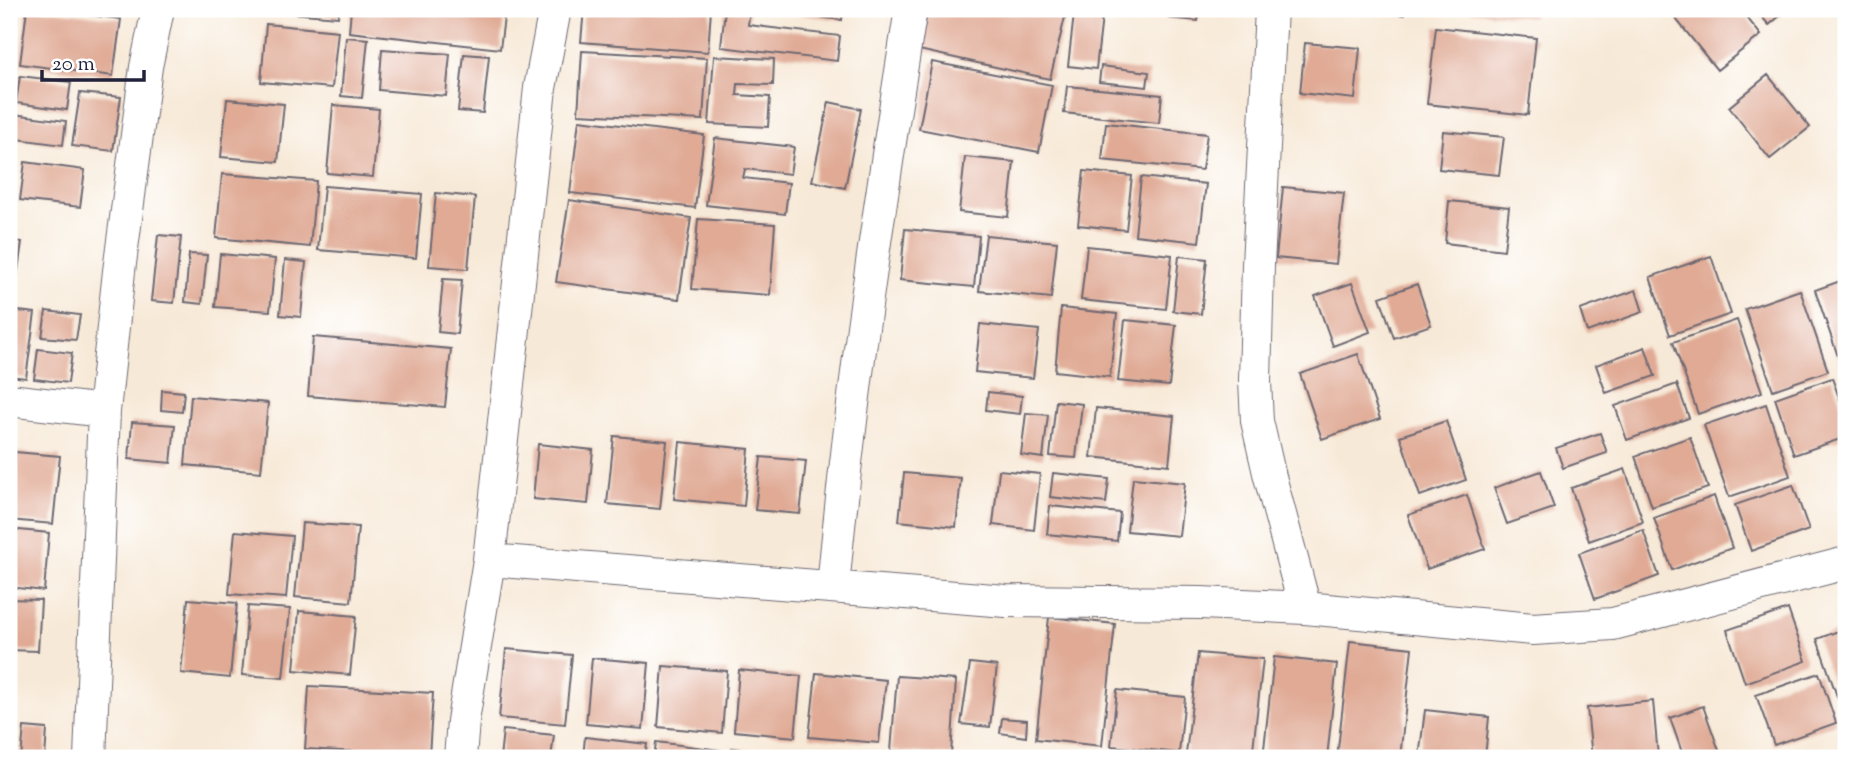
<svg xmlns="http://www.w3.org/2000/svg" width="1855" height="767" font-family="'Sorts Mill Goudy',serif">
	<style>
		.building { fill: #e0aa95 }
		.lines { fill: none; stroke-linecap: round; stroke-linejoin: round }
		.minor-casing { stroke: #6d6872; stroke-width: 34 }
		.minor { stroke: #fff; stroke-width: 32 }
	</style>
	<rect width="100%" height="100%" fill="#fff"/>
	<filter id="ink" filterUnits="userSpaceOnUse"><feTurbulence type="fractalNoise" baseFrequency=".0143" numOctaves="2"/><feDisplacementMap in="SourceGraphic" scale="14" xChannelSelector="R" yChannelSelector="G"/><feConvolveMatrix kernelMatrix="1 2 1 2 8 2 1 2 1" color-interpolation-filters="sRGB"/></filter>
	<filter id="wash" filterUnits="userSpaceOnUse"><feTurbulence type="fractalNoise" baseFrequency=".00686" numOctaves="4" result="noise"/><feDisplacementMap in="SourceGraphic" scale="28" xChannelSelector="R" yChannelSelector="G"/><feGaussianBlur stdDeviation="1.57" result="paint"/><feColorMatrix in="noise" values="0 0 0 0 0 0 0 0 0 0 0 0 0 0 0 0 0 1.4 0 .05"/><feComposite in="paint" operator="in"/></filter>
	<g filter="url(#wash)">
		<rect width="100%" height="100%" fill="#f7e9d7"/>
		<g id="blocks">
			<!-- building -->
			<path class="building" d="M9 9H14L10 38H9Z
				M27 9H39L121 19 113 76 20 64Z
				M267 9H339L338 17 267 11Z
				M351 9H505L500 49 349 32Z
				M584 9H711L708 52 581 42Z
				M725 9H750L748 25 840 36 837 61 721 47Z
				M766 9H843L842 20 766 10Z
				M928 9H1067L1050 79 919 50Z
				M1137 9H1160V13L1137 11Z
				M1169 9H1200L1198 21 1168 18Z
				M1360 9H1405L1404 15 1360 11Z
				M1470 9H1534L1533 17 1470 11Z
				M1668 9H1740L1761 35 1717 70Z
				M1755 9H1788L1769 25Z
				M1074 14 1102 17 1096 69 1068 66Z
				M266 24 338 31 332 88 261 82Z
				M1436 27 1536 38 1528 115 1427 104Z
				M346 37 368 39 362 98 341 96Z
				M1305 43 1360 48 1355 99 1300 93Z
				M382 49 450 54 446 96 379 90Z
				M582 51 707 58 703 120 578 114Z
				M464 54 489 56 483 113 458 111Z
				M714 56 774 59 773 85 738 84 737 95 770 97 768 127 709 124Z
				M932 62 1052 85 1039 152 919 129Z
				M1101 66 1149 72 1147 87 1099 82Z
				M1768 75 1810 127 1770 159 1729 107Z
				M20 76 71 82 67 110 16 103Z
				M1067 86 1162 95 1159 123 1064 113Z
				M80 93 121 97 113 151 72 146Z
				M227 99 284 104 278 162 221 157Z
				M829 102 861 109 845 188 812 181Z
				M333 105 379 109 373 177 327 173Z
				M13 114 66 121 63 145 9 138Z
				M579 120 704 135 695 208 570 193Z
				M1106 123 1207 134 1202 170 1102 160Z
				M1443 131 1504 137 1499 175 1439 169Z
				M715 138 794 147 790 174 745 169 743 178 789 183 785 214 706 205Z
				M965 157 1014 162 1008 217 959 212Z
				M9 158 14 159 10 183H9Z
				M25 162 85 170 80 207 20 200Z
				M1084 171 1132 176 1126 230 1078 225Z
				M222 174 316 181 310 247 216 238Z
				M1141 177 1206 184 1199 242 1135 235Z
				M324 186 422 194 416 258 318 250Z
				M1283 187 1344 193 1336 264 1276 258Z
				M436 193 475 197 468 269 429 266Z
				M569 200 691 218 679 299 556 282Z
				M1449 201 1509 207 1504 250 1445 243Z
				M698 219 775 224 770 295 692 289Z
				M905 229 979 236 974 287 900 280Z
				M158 235 181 237 174 303 151 301Z
				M986 235 1057 242 1051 298 979 291Z
				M9 241 22 242 14 299 9 298Z
				M1087 246 1172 255 1166 309 1081 300Z
				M189 254 207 255 202 304 185 302Z
				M220 254 275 259 270 311 215 307Z
				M1179 256 1207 259 1201 314 1173 311Z
				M1711 256 1731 314 1670 335 1650 277Z
				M285 260 306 262 301 317 280 315Z
				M443 279 462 280 457 334 438 332Z
				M1846 279V363L1841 365 1815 290Z
				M1352 283 1370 332 1333 346 1315 296Z
				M1417 284 1431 325 1394 338 1380 297Z
				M1636 290 1643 312 1587 332 1580 310Z
				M1800 290 1828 371 1773 390 1745 309Z
				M1061 308 1117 314 1110 377 1055 371Z
				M9 310 35 313 26 378 9 376Z
				M46 311 80 315 76 340 42 337Z
				M1125 320 1176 325 1169 386 1118 381Z
				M1737 320 1762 392 1698 414 1673 342Z
				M980 324 1039 330 1033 378 975 372Z
				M313 337 451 349 445 407 308 396Z
				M1645 347 1655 376 1606 393 1596 365Z
				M38 349 72 353 68 383 34 379Z
				M1358 354 1380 419 1322 439 1300 374Z
				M1832 378 1846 417V437L1794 455 1775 398Z
				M1677 384 1689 418 1627 440 1615 406Z
				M162 390 184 392 182 412 161 410Z
				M988 392 1022 396 1020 414 986 410Z
				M191 396 268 403 261 472 185 465Z
				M1056 401 1082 404 1076 458 1050 456Z
				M1766 404 1790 476 1729 497 1704 425Z
				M1096 408 1174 416 1169 465 1091 457Z
				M1026 413 1048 415 1043 458 1021 455Z
				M1446 421 1466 480 1420 496 1400 436Z
				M132 422 175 425 171 463 129 459Z
				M1600 433 1607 453 1563 468 1556 448Z
				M614 436 667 441 660 509 607 504Z
				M1690 437 1708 488 1652 507 1635 456Z
				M680 442 749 449 744 506 674 499Z
				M538 444 593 450 588 504 533 499Z
				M15 452 60 456 53 524 9 520Z
				M761 457 806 461 800 514 755 510Z
				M1625 469 1643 522 1589 541 1571 488Z
				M999 470 1040 474 1034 530 993 525Z
				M1541 471 1554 508 1507 524 1494 488Z
				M904 473 961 478 956 527 899 521Z
				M1053 473 1109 479 1106 503 1050 497Z
				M1133 478 1185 483 1179 536 1127 531Z
				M1793 485 1809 530 1751 551 1735 505Z
				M1467 495 1485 549 1427 569 1408 515Z
				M1714 496 1732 548 1672 570 1654 518Z
				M1050 506 1120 513 1117 541 1047 534Z
				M302 523 358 527 351 602 295 597Z
				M9 529 49 533 44 591 9 587Z
				M1643 530 1659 576 1595 599 1579 553Z
				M235 531 292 536 286 598 229 594Z
				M9 599 41 600 38 651 9 650Z
				M188 599 237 603 230 678 181 673Z
				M248 606 290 609 283 678 242 675Z
				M1788 609 1806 661 1745 683 1727 630Z
				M299 611 356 616 350 675 294 670Z
				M1049 617 1115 624 1102 746 1036 739Z
				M1846 628V722L1817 639Z
				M1350 641 1412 648 1400 758H1337Z
				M506 649 572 655 565 724 499 718Z
				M1198 653 1263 659 1252 758H1228L1186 754Z
				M1274 657 1337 664 1327 758H1263Z
				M592 658 649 663 643 729 586 724Z
				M970 663 997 666 990 727 961 724Z
				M663 666 727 671 722 733 658 727Z
				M739 670 801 676 795 737 734 731Z
				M816 673 886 680 879 743 809 737Z
				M1819 673 1836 723 1774 745 1756 695Z
				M897 676 956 680 951 755 891 751Z
				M309 686 433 693 429 756 305 749Z
				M1117 690 1185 697 1179 753 1111 746Z
				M1653 701 1658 757 1592 758 1587 708Z
				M1703 706 1721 756 1715 758H1684L1670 718Z
				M1425 710 1489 717 1485 758H1419Z
				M1002 718 1027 720 1026 737 1000 733Z
				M9 724 17 725 12 758H9Z
				M24 727 47 729 45 758H21Z
				M503 730 554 735 551 758H500Z
				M585 737 647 744 645 758H583Z
				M656 742 721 750 720 758H654Z
				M732 748 795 755V758H731Z
				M1846 751V758H1827Z
				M1503 753 1540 756V758H1502Z"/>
		</g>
	</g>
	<g filter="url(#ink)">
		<use href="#blocks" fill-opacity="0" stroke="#6d6872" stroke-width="2"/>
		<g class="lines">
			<!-- minor casing -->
			<g class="minor-casing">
				<path id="minor" d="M1271 9 1258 265 1255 381 1257 421 1269 473 1305 608
					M9 400 104 411
					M489 560 1006 601 1201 603 1305 608 1533 629 1613 624 1846 563
					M833 587C851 393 880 201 911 9
					M90 758 104 411 119 271 146 67 158 9
					M460 758 463 721 489 560 540 88 555 9"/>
			</g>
			<!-- minor -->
			<use href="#minor" class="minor"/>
		</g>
	</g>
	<!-- margin -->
	<rect width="1855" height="767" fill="none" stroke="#fff" stroke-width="35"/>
	<!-- scale -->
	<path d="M42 70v10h102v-10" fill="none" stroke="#22223b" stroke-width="3.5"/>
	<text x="52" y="70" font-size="21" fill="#22223b" stroke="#ffffff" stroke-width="5" paint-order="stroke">20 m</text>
</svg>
